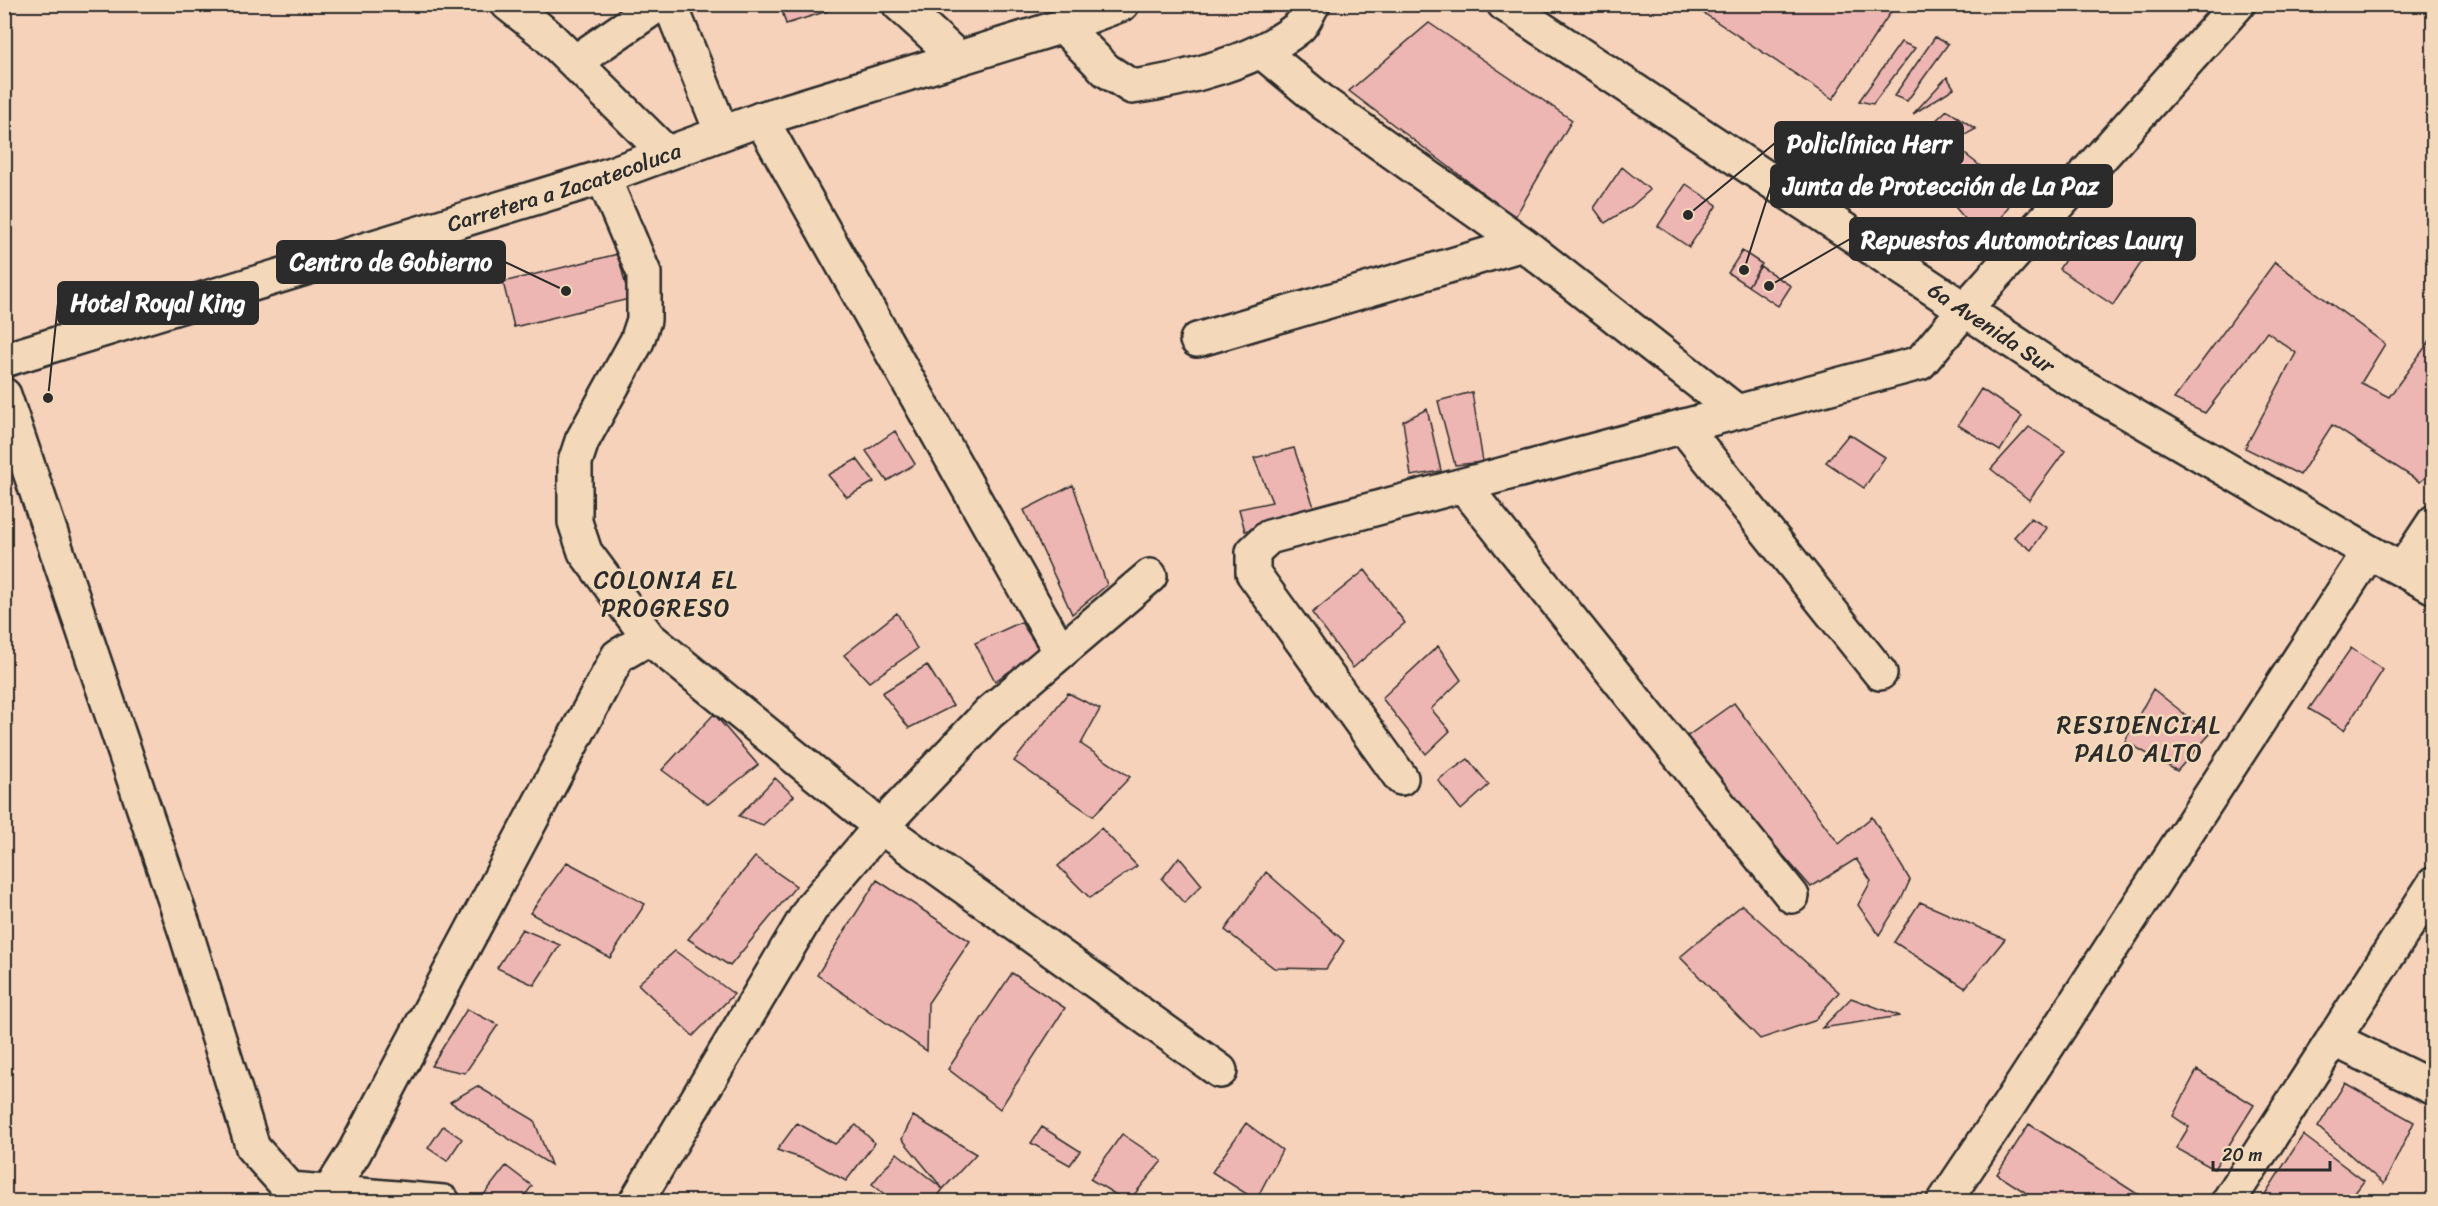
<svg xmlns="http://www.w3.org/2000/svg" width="2438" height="1206" font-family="Sriracha,sans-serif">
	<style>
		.building { fill: #eeb6b2; stroke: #2b2b2b; stroke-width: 1.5 }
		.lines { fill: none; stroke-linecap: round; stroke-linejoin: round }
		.minor-casing { stroke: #2b2b2b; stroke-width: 38 }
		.major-casing { stroke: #2b2b2b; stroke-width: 38 }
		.minor { stroke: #f3d9ba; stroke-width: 33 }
		.major { stroke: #f3d9ba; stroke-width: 33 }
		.labels { text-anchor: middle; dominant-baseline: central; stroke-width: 5; stroke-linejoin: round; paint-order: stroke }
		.street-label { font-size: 22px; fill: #2b2b2b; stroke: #f3d9ba }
		.neighbourhood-label { font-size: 24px; letter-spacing: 1.5px; fill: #2b2b2b; stroke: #f3d9ba }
		.leader { fill: none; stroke: #2b2b2b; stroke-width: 2 }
		.callout-dot { fill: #2b2b2b; stroke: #f3d9ba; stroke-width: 2 }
		.callout { fill: #2b2b2b; stroke: #2b2b2b; stroke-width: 2 }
		.callout-label { font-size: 24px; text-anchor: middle; font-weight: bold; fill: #fff }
	</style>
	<rect width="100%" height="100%" fill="#f7d2bb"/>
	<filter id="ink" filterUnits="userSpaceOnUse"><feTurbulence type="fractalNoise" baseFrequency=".0167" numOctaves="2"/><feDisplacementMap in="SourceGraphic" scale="12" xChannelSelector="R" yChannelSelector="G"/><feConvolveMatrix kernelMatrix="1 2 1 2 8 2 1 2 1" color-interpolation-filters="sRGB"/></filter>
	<g filter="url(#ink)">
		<!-- building -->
		<path class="building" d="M780 4H826L828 11 786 24Z
			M1690 4H1896L1833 99Z
			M1429 23 1572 120 1515 217 1349 91Z
			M1935 37 1948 44 1907 101 1894 96Z
			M1901 42 1915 48 1873 104 1859 101Z
			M1947 77 1954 88 1913 114Z
			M1947 110 1976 129 1938 149 1925 164 1905 150Z
			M1965 154 2016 194 1986 243 1937 186Z
			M1622 167 1650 190 1632 206 1605 223 1594 208Z
			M1686 184 1717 205 1689 247 1658 226Z
			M2088 224 2143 260 2113 305 2059 269Z
			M1742 251 1762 264 1748 286 1728 273Z
			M618 254 629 299 514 327 503 282Z
			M2275 262 2385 344 2361 383 2389 397 2431 339 2434 341V401L2427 409 2434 418V470L2420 482 2332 425 2300 475 2245 448 2296 353 2267 332 2205 413 2174 399Z
			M1760 266 1791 286 1778 306 1748 286Z
			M1981 389 2022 416 2000 451 1958 425Z
			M1472 392 1483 462 1455 465 1438 401Z
			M1427 409 1441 471 1411 476 1403 421Z
			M2029 427 2065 451 2029 500 1991 469Z
			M895 431 915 464 887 481 866 451Z
			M1849 434 1885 457 1864 488 1826 462Z
			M1294 448 1315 510 1245 531 1239 509 1272 502 1254 458Z
			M857 459 874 482 847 497 828 475Z
			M1073 485 1107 585 1072 614 1024 510Z
			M2031 518 2047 528 2031 550 2014 537Z
			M1365 570 1405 623 1353 668 1312 613Z
			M897 613 917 649 869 682 844 655Z
			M1021 622 1040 651 995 681 975 643Z
			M1438 646 1461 680 1431 709 1450 731 1426 754 1382 698Z
			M2351 648 2383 670 2344 730 2309 709Z
			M927 665 953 706 909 728 882 693Z
			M2153 689 2210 734 2177 771 2125 741Z
			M1068 693 1100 709 1081 744 1130 777 1093 816 1014 761Z
			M1734 703 1839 844 1872 817 1910 880 1901 900 1879 935 1858 905 1871 881 1856 859 1811 887 1682 740Z
			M714 714 758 765 708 804 662 770Z
			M1468 759 1489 785 1461 810 1438 780Z
			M775 778 794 796 763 825 739 816Z
			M1101 828 1137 866 1090 898 1058 866Z
			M755 857 796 886 730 966 688 939Z
			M1179 857 1202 885 1184 903 1162 879Z
			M567 862 645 904 610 958 530 913Z
			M1266 872 1344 941 1326 969 1274 968 1225 930Z
			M877 880 970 941 928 1003 927 1051 817 975Z
			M1920 902 2005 939 1965 988 1894 942Z
			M1742 905 1839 992 1814 1021 1760 1039 1680 957Z
			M522 929 560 945 534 985 497 968Z
			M675 951 734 994 693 1036 638 984Z
			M1012 973 1065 1008 1000 1109 948 1069Z
			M1851 998 1900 1016 1822 1028Z
			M467 1009 498 1025 465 1073 431 1066Z
			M2197 1070 2254 1105 2214 1169 2176 1148 2189 1127 2173 1116Z
			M2345 1083 2414 1122 2384 1184 2318 1127Z
			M477 1086 534 1120 551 1165 450 1102Z
			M913 1116 976 1154 943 1189 902 1139Z
			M797 1123 835 1144 856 1125 875 1143 846 1181 812 1162 777 1150Z
			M1246 1123 1282 1150 1256 1200 1212 1172Z
			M2029 1124 2145 1199 2143 1202H2040L1997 1174Z
			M443 1126 462 1139 447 1161 428 1148Z
			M1042 1127 1080 1151 1070 1165 1031 1143Z
			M1122 1134 1162 1161 1128 1202 1090 1179Z
			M2303 1135 2364 1181 2348 1202H2260Z
			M897 1153 943 1189 934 1202H894L872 1184Z
			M506 1166 532 1186 520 1202H489L482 1197Z"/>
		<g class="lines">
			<!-- minor casing -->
			<g class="minor-casing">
				<path id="minor" d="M508 4 547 35 666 153
					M670 4 722 133
					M899 4 958 58
					M1063 26 1106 70 1132 87C1184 80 1257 61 1298 28 1304 23 1308 12 1313 4
					M1261 51 1325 104 1523 244 1737 412
					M575 62 659 4
					M761 119 1060 651
					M603 177 644 273V320L637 341 582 441 575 462V522L585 552 649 638 881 827 1220 1071
					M1197 340 1523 244
					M4 395 186 933 253 1148 290 1189 443 1202
					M1683 426 1880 673
					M1463 485 1792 896
					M2403 569 2434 522
					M1401 778 1253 573V552L1269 537 1920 363 1965 309 2238 4
					M2333 1039 2434 1088
					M323 1202 354 1153 618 656 649 638
					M636 1202 812 907 876 832 989 713 1150 576
					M1944 1202 2007 1108 2369 552
					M2228 1202 2434 884"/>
			</g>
			<!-- major casing -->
			<g class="major-casing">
				<g id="major">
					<path id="s1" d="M1504 4 2065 376 2369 552 2434 587"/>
					<path id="s2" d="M4 360 603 177 761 119 1063 26 1122 4"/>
				</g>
			</g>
			<!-- minor -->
			<use href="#minor" class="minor"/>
			<!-- major -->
			<use href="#major" class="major"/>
		</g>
	</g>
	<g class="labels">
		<!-- street labels -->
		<g class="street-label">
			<text stroke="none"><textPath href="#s2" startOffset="586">Carretera a Zacatecoluca</textPath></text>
			<text stroke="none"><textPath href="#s1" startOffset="585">6a Avenida Sur</textPath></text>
		</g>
		<!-- neighbourhood labels -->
		<g class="neighbourhood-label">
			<text x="666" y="580">COLONIA EL<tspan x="666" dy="28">PROGRESO</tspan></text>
			<text x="2139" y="725">RESIDENCIAL<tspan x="2139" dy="28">PALO ALTO</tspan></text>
		</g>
	</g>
	<!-- callouts -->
	<path class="leader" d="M1688 215L1775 143M1744 270L1771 186M1769 286L1850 239M566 291L505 262M48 398L58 303"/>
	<g class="callout-dot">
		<circle cx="1688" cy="215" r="6"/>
		<circle cx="1744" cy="270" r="6"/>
		<circle cx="1769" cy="286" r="6"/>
		<circle cx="566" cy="291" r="6"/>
		<circle cx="48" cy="398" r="6"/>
	</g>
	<g class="callout">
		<rect x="1775" y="122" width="188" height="42" rx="6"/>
		<rect x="1771" y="165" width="341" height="42" rx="6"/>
		<rect x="1850" y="218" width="345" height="42" rx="6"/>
		<rect x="277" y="241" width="228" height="42" rx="6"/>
		<rect x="58" y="282" width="200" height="42" rx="6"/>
	</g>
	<g class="callout-label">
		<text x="1869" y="152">Policlínica Herr</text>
		<text x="1941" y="194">Junta de Protección de La Paz</text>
		<text x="2022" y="248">Repuestos Automotrices Laury</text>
		<text x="391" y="270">Centro de Gobierno</text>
		<text x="158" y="311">Hotel Royal King</text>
	</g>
	<!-- margin -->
	<rect width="2438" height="1206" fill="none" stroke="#f3d9ba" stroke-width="24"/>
	<rect x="12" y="12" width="2414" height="1182" fill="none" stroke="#2b2b2b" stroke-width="2" filter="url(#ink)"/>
	<!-- scale -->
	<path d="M2213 1161v9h117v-9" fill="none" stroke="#2b2b2b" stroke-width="3"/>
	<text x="2222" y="1161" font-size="18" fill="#2b2b2b" stroke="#f3d9ba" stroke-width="4.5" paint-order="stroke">20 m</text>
</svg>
